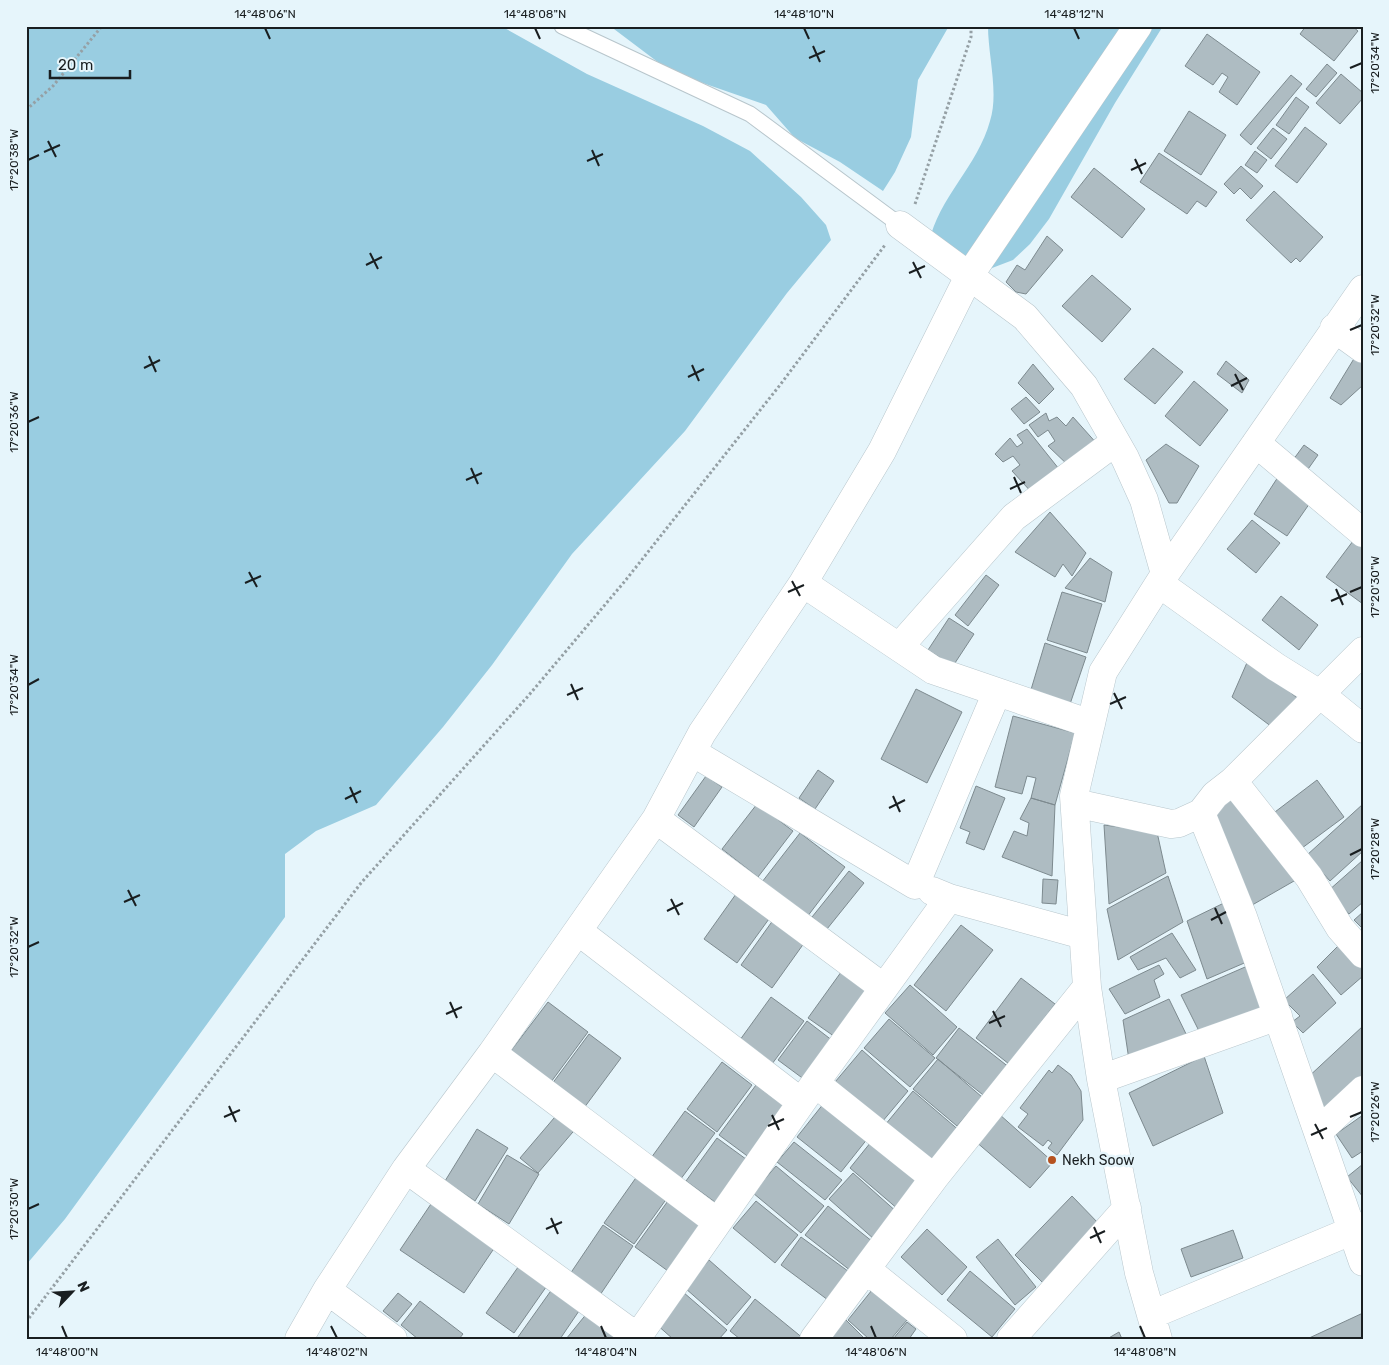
<svg xmlns="http://www.w3.org/2000/svg" width="1389" height="1365" font-family="Rubik,sans-serif">
	<style>
		.green { fill: #99cde1 }
		.building { fill: #aebcc2; stroke: #7d8a8f }
		.lines { fill: none; stroke-linecap: round; stroke-linejoin: round }
		.service-casing { stroke: #b8c6cc; stroke-width: 17 }
		.minor-casing { stroke: #b8c6cc; stroke-width: 29 }
		.path { stroke: #95a0a5; stroke-width: 3; stroke-dasharray: 2.5 2.5; stroke-linecap: butt }
		.service { stroke: #fff; stroke-width: 15 }
		.minor { stroke: #fff; stroke-width: 28 }
		.ticks { fill: none; stroke: #191e20; stroke-width: 2 }
		.poi-dot { fill: #b65220; stroke: #e6f5fb; stroke-width: 2 }
		.labels { text-anchor: middle; dominant-baseline: central; stroke-width: 5; stroke-linejoin: round; paint-order: stroke }
		.poi-label { font-size: 14px; fill: #191e20; stroke: #e6f5fb; text-anchor: start }
		.neatline { fill: none; stroke: #191e20; stroke-width: 2 }
		.ticks-label { font-size: 12px; text-anchor: middle; fill: #191e20 }
	</style>
	<rect width="100%" height="100%" fill="#e6f5fb"/>
	<!-- green -->
	<path class="green" d="M26 26H501L587 74 703 126 750 151 801 197 826 225 831 240 787 293 685 431 572 554 492 665 443 727 376 805 316 831 285 854V917L65 1219 26 1265Z
		M610 26H949L918 80 911 137 895 172 883 191 840 162 795 138 766 105 671 72Z
		M988 26H1163L1115 103 1049 219 1030 244 1013 260 979 273 929 243C938 198 978 166 990 121 999 93 988 56 988 26Z"/>
	<!-- building -->
	<path class="building" d="M1306 26H1352L1358 31 1334 61 1300 34Z
		M1207 34 1260 72 1237 105 1219 92 1228 77 1222 73 1213 85 1185 66Z
		M1327 64 1337 73 1316 97 1306 89Z
		M1341 74 1363 93V98L1340 124 1316 103Z
		M1291 75 1302 84 1251 145 1240 135Z
		M1296 97 1309 107 1289 134 1276 125Z
		M1189 111 1226 135 1201 175 1164 151Z
		M1305 127 1327 144 1297 183 1275 166Z
		M1273 128 1287 139 1271 159 1257 148Z
		M1255 151 1267 160 1257 173 1245 165Z
		M1159 153 1217 192 1206 207 1197 201 1187 214 1140 182Z
		M1241 166 1263 186 1251 199 1240 188 1234 194 1224 184Z
		M1094 168 1145 209 1122 238 1071 197Z
		M1274 191 1323 237 1300 262 1296 258 1291 263 1246 220Z
		M1047 236 1063 250 1026 294 1016 292 1006 282 1017 265 1025 270Z
		M1092 275 1131 309 1102 342 1062 306Z
		M1153 348 1183 372 1155 404 1124 379Z
		M1355 357 1363 363V385L1341 405 1330 398Z
		M1226 361 1249 380 1242 393 1217 374Z
		M1033 364 1054 389 1039 404 1018 383Z
		M1194 381 1228 410 1200 446 1165 416Z
		M1026 397 1040 412 1024 424 1011 409Z
		M1046 413 1049 421 1057 417 1066 426 1073 417 1099 446 1071 468 1048 446 1055 441 1048 430 1038 437 1029 425Z
		M1027 429 1063 474 1034 495 1012 471 1020 465 1013 456 1003 462 995 454 1010 438 1017 447 1023 443 1017 435Z
		M1166 444 1199 466 1177 503H1169L1146 460Z
		M1304 445 1318 455 1306 472 1293 460Z
		M1278 477 1312 500 1287 536 1254 514Z
		M1050 512 1086 553 1072 576 1063 564 1055 577 1015 552Z
		M1252 520 1280 543 1256 573 1227 549Z
		M1353 541 1363 548V604L1326 577Z
		M1090 558 1112 572 1105 602 1065 588Z
		M986 575 999 585 968 626 955 615Z
		M1062 592 1102 604 1087 653 1047 640Z
		M1281 596 1318 625 1299 650 1262 620Z
		M949 618 974 634 953 666 928 650Z
		M1045 643 1086 657 1068 710 1030 693Z
		M1249 658 1302 702 1276 730 1232 697Z
		M916 689 962 712 927 783 881 759Z
		M1013 716 1075 733 1055 805 1031 798 1036 778 1027 776 1022 794 995 787Z
		M818 770 834 781 815 809 799 798Z
		M706 776 722 787 694 827 678 815Z
		M1317 780 1344 817 1298 851 1271 815Z
		M976 786 1005 798 984 850 966 843 970 832 960 828Z
		M1031 798 1055 805 1052 876 1002 857 1014 831 1027 836 1029 823 1020 819Z
		M1231 800 1301 877 1247 908 1211 811Z
		M757 804 793 831 758 877 722 849Z
		M1363 804V851L1330 881 1307 855Z
		M1104 825 1157 832 1166 873 1109 904Z
		M800 833 845 867 807 917 762 882Z
		M1363 860V902L1349 914 1328 891Z
		M849 871 864 883 827 929 812 917Z
		M1168 876 1183 922 1118 960 1107 909Z
		M1043 879 1058 880 1056 904 1042 903Z
		M741 887 774 912 737 963 704 939Z
		M1228 901 1249 961 1207 979 1187 921Z
		M1363 912V929L1354 920Z
		M776 916 807 939 772 988 741 965Z
		M961 925 993 950 946 1011 914 985Z
		M1172 933 1196 970 1180 978 1166 958 1138 970 1130 957Z
		M1343 941 1363 969V976L1341 995 1317 967Z
		M1252 964 1269 1005 1200 1033 1181 995Z
		M1159 965 1164 974 1154 980 1160 997 1125 1014 1109 989Z
		M844 968 873 989 838 1039 808 1018Z
		M1313 974 1336 1003 1303 1033 1292 1022 1300 1016 1284 1000Z
		M1021 978 1055 1004 1009 1064 976 1038Z
		M910 985 957 1027 933 1055 885 1013Z
		M771 997 804 1021 769 1068 737 1044Z
		M1169 999 1188 1038 1129 1060 1123 1020Z
		M548 1002 588 1032 551 1082 510 1052Z
		M889 1019 935 1058 910 1087 864 1048Z
		M807 1021 833 1041 805 1080 778 1060Z
		M1363 1026V1075L1321 1113 1305 1080Z
		M959 1028 1010 1068 987 1098 936 1058Z
		M589 1034 621 1058 581 1112 549 1088Z
		M862 1050 908 1091 882 1122 835 1082Z
		M1204 1056 1223 1113 1153 1146 1129 1093Z
		M938 1059 982 1097 957 1126 913 1089Z
		M722 1062 752 1085 717 1132 687 1109Z
		M1058 1065 1071 1075 1081 1091 1083 1120 1057 1155 1048 1148 1052 1143 1048 1140 1043 1146 1018 1127 1028 1114 1020 1108 1049 1070 1052 1073Z
		M756 1085 788 1109 750 1158 719 1135Z
		M913 1091 961 1132 933 1165 885 1125Z
		M824 1103 868 1138 841 1172 797 1137Z
		M560 1111 578 1126 538 1173 520 1158Z
		M685 1111 715 1133 680 1180 651 1158Z
		M999 1114 1053 1162 1030 1188 975 1141Z
		M1363 1115V1151L1352 1158 1336 1134Z
		M477 1129 508 1148 475 1201 445 1181Z
		M875 1137 925 1180 899 1210 850 1168Z
		M717 1138 750 1162 719 1205 686 1181Z
		M794 1142 842 1180 825 1200 777 1162Z
		M507 1155 539 1174 509 1224 478 1204Z
		M1363 1164V1197L1347 1177Z
		M776 1166 824 1206 801 1233 753 1193Z
		M640 1172 670 1194 634 1244 604 1223Z
		M853 1173 898 1213 875 1240 829 1199Z
		M1072 1196 1100 1225 1043 1283 1015 1255Z
		M435 1198 499 1241 464 1293 400 1250Z
		M670 1198 702 1221 668 1271 635 1247Z
		M756 1201 798 1235 775 1263 733 1228Z
		M828 1206 873 1242 851 1271 805 1235Z
		M603 1225 633 1246 600 1295 570 1274Z
		M927 1229 967 1267 942 1295 901 1257Z
		M1233 1230 1243 1258 1191 1277 1181 1249Z
		M801 1237 852 1274 832 1303 781 1265Z
		M998 1239 1036 1287 1015 1305 976 1257Z
		M523 1260 551 1280 514 1333 486 1313Z
		M709 1260 751 1297 727 1325 685 1288Z
		M970 1271 1015 1309 992 1337 947 1300Z
		M555 1285 583 1305 560 1339H520L518 1337Z
		M872 1290 907 1320 891 1339H869L848 1320Z
		M683 1292 727 1330 719 1339H673L656 1324Z
		M398 1293 412 1304 397 1322 383 1311Z
		M755 1299 804 1339H740L730 1331Z
		M420 1301 463 1334 459 1339H418L401 1325Z
		M588 1312 616 1335 613 1339H566Z
		M1363 1313V1339H1307Z
		M845 1319 865 1339H827Z
		M907 1322 916 1329 909 1339H893Z
		M1119 1332 1122 1339H1107Z"/>
	<g class="lines">
		<!-- service casing -->
		<g class="service-casing">
			<path id="service" d="M562 26 750 114 900 225"/>
		</g>
		<!-- minor casing -->
		<g class="minor-casing">
			<path id="minor" d="M900 225 1025 317 1084 386 1125 458 1144 500 1165 574
				M1334 328 1363 349
				M1256 443 1363 533
				M803 583 933 670 1091 724
				M1160 584 1276 667 1321 695 1363 729
				M899 647 1014 517 1115 442
				M692 752 915 885 997 692
				M1233 781 1363 651
				M1075 803 1171 824 1179 823 1201 813
				M656 819 884 988
				M932 891 949 898 1083 935
				M578 931 801 1102
				M1363 954 1340 928 1309 877 1233 781 1215 795 1201 813 1243 917 1363 1262
				M492 1053 717 1222
				M1101 1079 1278 1016
				M815 1083 934 1178 866 1269 953 1339
				M1319 1131 1363 1090
				M406 1169 640 1339
				M934 1178 1087 987
				M327 1290 393 1339
				M1151 1315 1363 1226
				M299 1339 327 1290 406 1169 492 1053 656 819 702 733 803 583 882 451 969 276 1138 26
				M636 1339 815 1083 949 898
				M814 1339 866 1269
				M1011 1339 1127 1208
				M1158 1339 1139 1273 1101 1079 1087 987 1074 796 1103 672 1165 574 1363 289"/>
		</g>
		<!-- path -->
		<path class="path" d="M26 110 53 86 102 26
			M915 204 971 37V26
			M26 1322 361 883 529 695 625 581 780 385 885 245"/>
		<!-- service -->
		<use href="#service" class="service"/>
		<!-- minor -->
		<use href="#minor" class="minor"/>
	</g>
	<!-- ticks -->
	<path class="ticks" d="M265 28 270 39M535 28 540 39M804 28 809 39M1074 28 1079 39M813 46 820 62M809 58 825 51M1350 68 1362 63M48 141 56 157M592 150 599 166M44 152 60 145M1135 159 1142 174M28 160 39 155M587 161 603 154M1131 170 1146 163M370 253 378 269M913 262 921 278M366 265 382 257M909 273 925 266M1350 330 1362 325M149 356 156 372M692 365 699 381M144 368 160 360M1235 374 1243 390M688 377 704 369M1231 386 1247 378M28 422 39 417M471 468 478 484M1014 477 1021 493M466 480 482 473M1010 489 1025 482M249 572 257 587M792 581 800 596M245 583 261 576M1336 589 1343 605M788 592 804 585M1350 592 1362 587M1331 601 1347 594M571 684 578 700M28 685 39 679M1114 693 1122 709M567 695 583 688M1110 704 1126 697M350 787 357 803M893 796 900 812M345 799 361 791M889 808 905 800M1350 855 1362 849M128 890 136 906M671 899 679 915M124 902 140 895M1215 908 1222 924M667 911 683 903M1211 920 1226 912M28 947 39 942M450 1002 457 1018M993 1011 1001 1027M446 1014 462 1007M989 1023 1005 1016M229 1106 236 1122M772 1115 779 1130M224 1117 240 1110M1350 1117 1362 1112M1315 1124 1323 1139M768 1126 784 1119M1311 1135 1327 1128M28 1209 39 1204M551 1218 558 1234M1094 1227 1101 1243M546 1229 562 1222M1090 1238 1105 1231M62 1326 67 1338M331 1326 337 1338M601 1326 606 1338M871 1326 876 1338M1140 1326 1145 1338"/>
	<!-- markers -->
	<circle class="poi-dot" cx="1052" cy="1160" r="5"/>
	<g class="labels">
		<!-- poi labels -->
		<g class="poi-label">
			<text x="1062" y="1160">Nekh Soow</text>
		</g>
	</g>
	<!-- border -->
	<rect width="1389" height="1365" fill="none" stroke="#e6f5fb" stroke-width="55"/>
	<!-- north arrow -->
	<g transform="translate(72 1292) rotate(65)" stroke="#e6f5fb" stroke-width="4" paint-order="stroke">
	<path d="M0-4L9 19L0 12L-9 19Z" fill="#191e20"/>
	<text y="-8" font-size="14" font-weight="bold" text-anchor="middle" fill="#191e20">N</text>
	</g>
	<!-- scale -->
	<path d="M50 70v8h80v-8" fill="none" stroke="#191e20" stroke-width="2.5"/>
	<text x="58" y="70" font-size="15" fill="#191e20" stroke="#e6f5fb" stroke-width="4" paint-order="stroke">20 m</text>
	<rect x="28" y="28" width="1334" height="1310" class="neatline"/>
	<g class="ticks-label">
		<text x="265" y="18">14°48'06"N</text>
		<text x="535" y="18">14°48'08"N</text>
		<text x="804" y="18">14°48'10"N</text>
		<text x="1074" y="18">14°48'12"N</text>
		<text transform="translate(1375 63) rotate(-90)" y="4">17°20'34"W</text>
		<text transform="translate(14 160) rotate(-90)" y="4">17°20'38"W</text>
		<text transform="translate(1375 325) rotate(-90)" y="4">17°20'32"W</text>
		<text transform="translate(14 422) rotate(-90)" y="4">17°20'36"W</text>
		<text transform="translate(1375 587) rotate(-90)" y="4">17°20'30"W</text>
		<text transform="translate(14 685) rotate(-90)" y="4">17°20'34"W</text>
		<text transform="translate(1375 849) rotate(-90)" y="4">17°20'28"W</text>
		<text transform="translate(14 947) rotate(-90)" y="4">17°20'32"W</text>
		<text transform="translate(1375 1112) rotate(-90)" y="4">17°20'26"W</text>
		<text transform="translate(14 1209) rotate(-90)" y="4">17°20'30"W</text>
		<text x="67" y="1356">14°48'00"N</text>
		<text x="337" y="1356">14°48'02"N</text>
		<text x="606" y="1356">14°48'04"N</text>
		<text x="876" y="1356">14°48'06"N</text>
		<text x="1145" y="1356">14°48'08"N</text>
	</g>
</svg>
